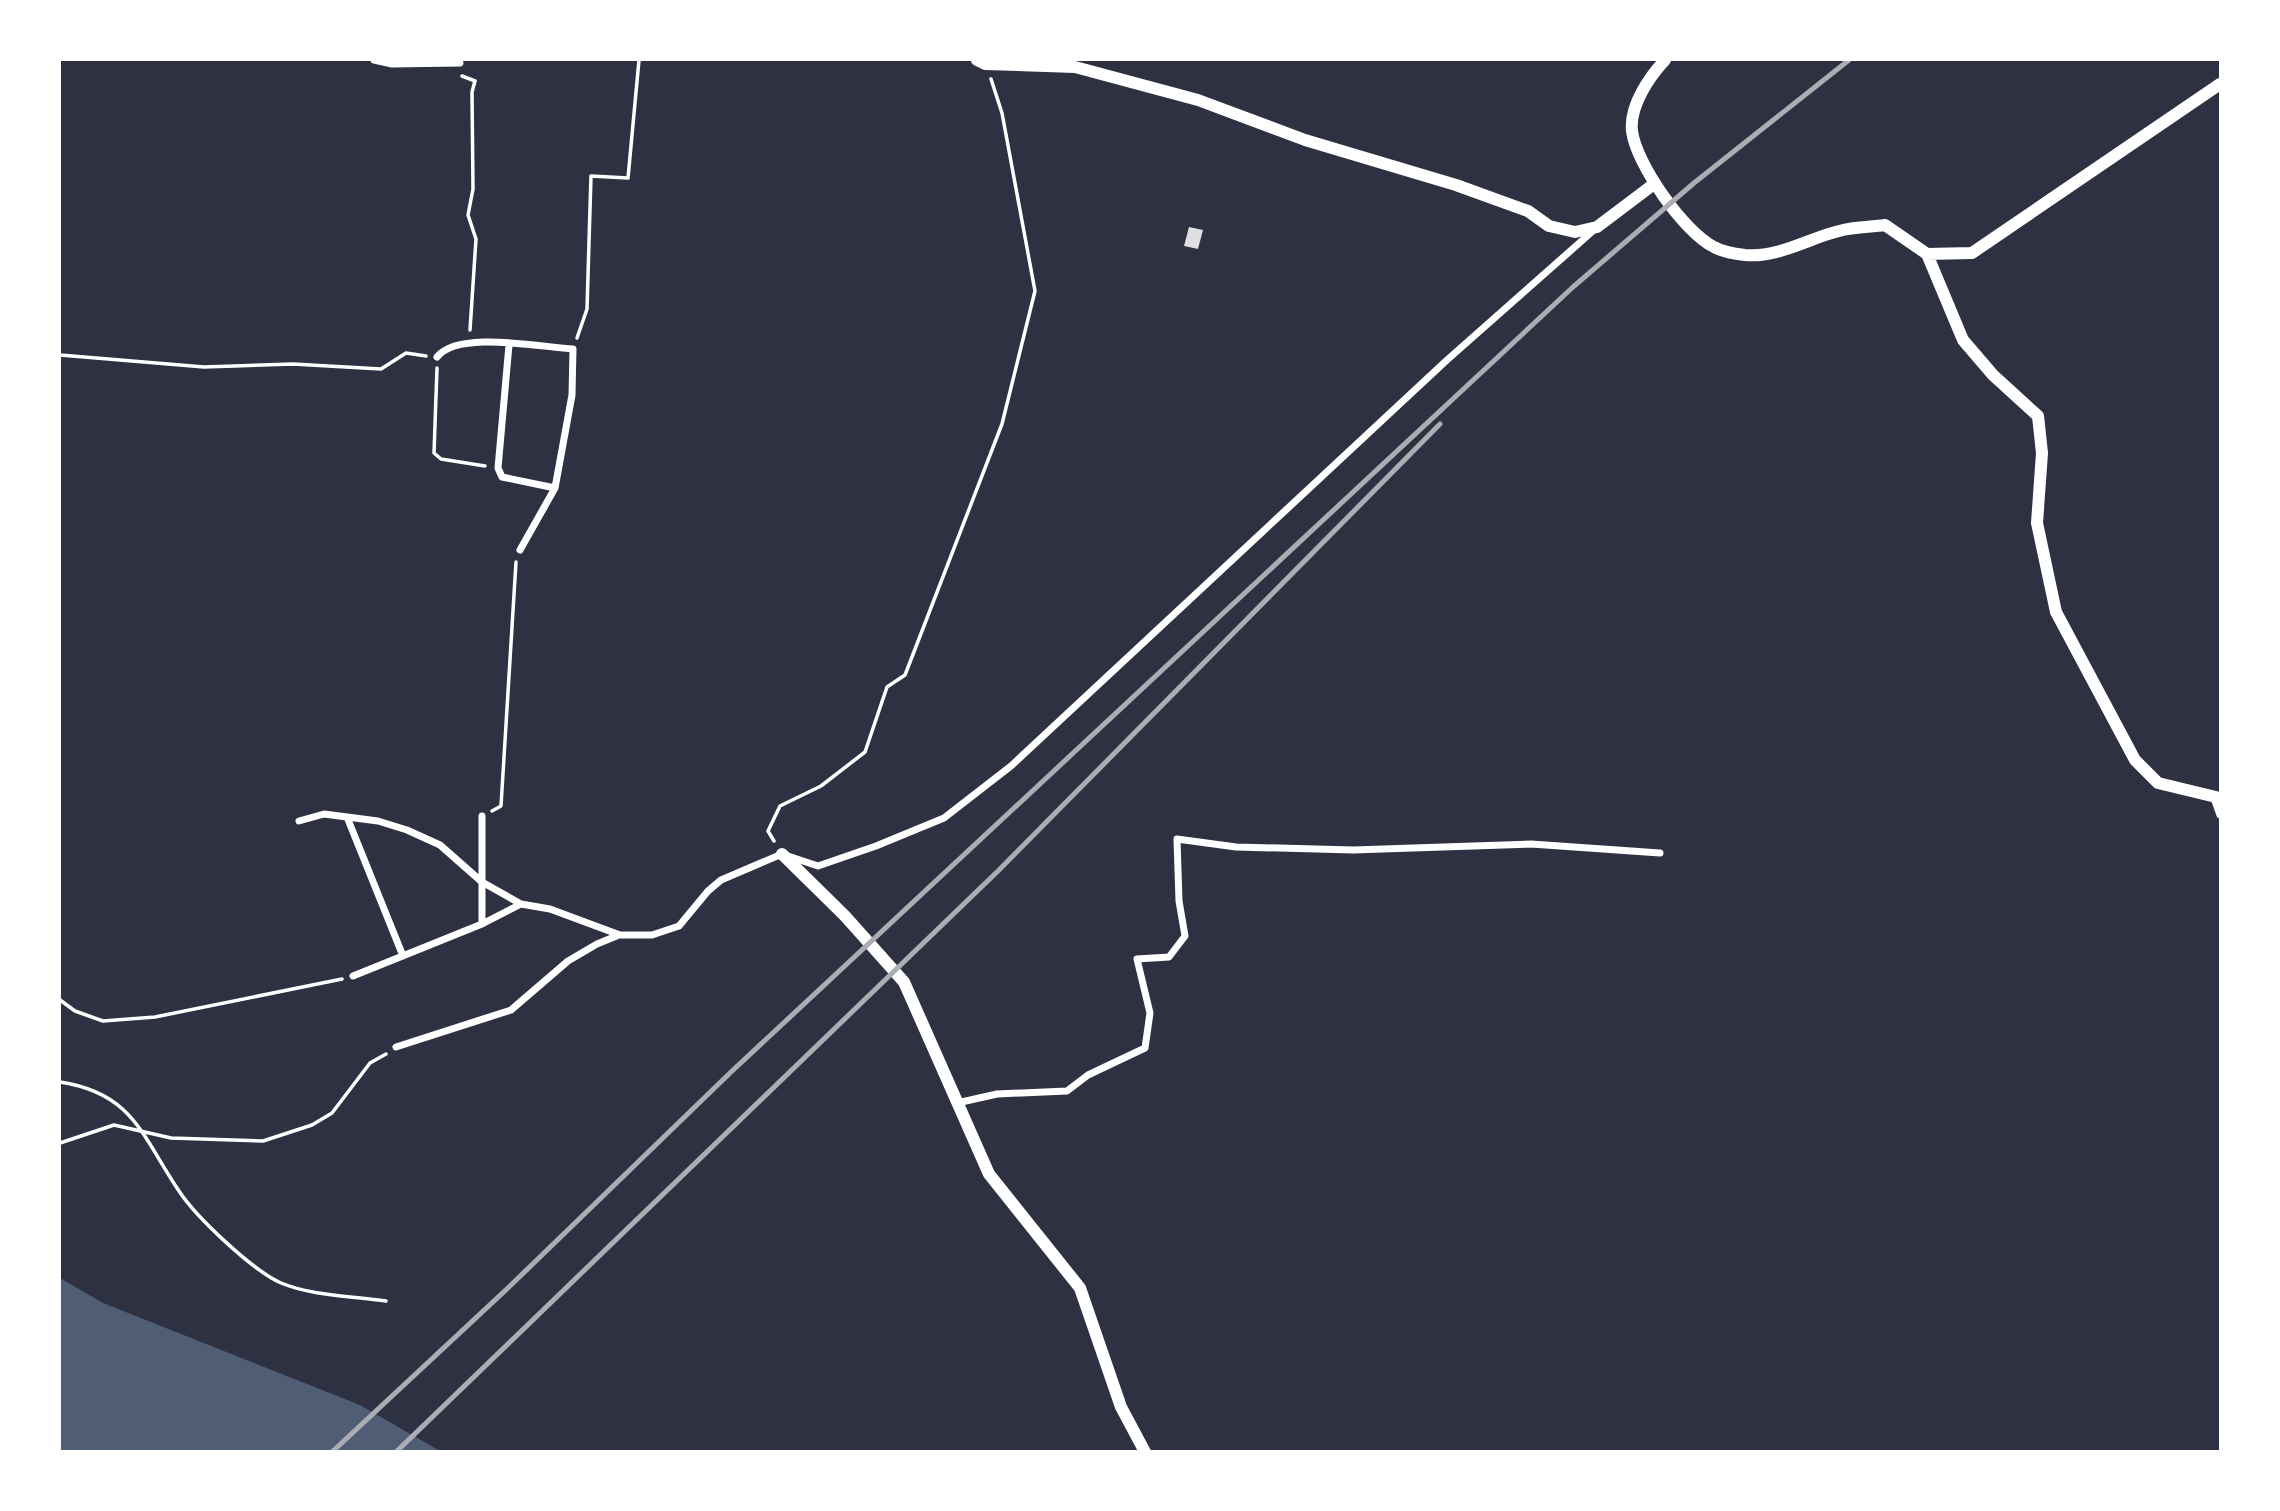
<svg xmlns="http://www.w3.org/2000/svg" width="2280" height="1511" font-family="Cabin,sans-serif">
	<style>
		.water { fill: #4f5d75 }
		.building { fill: #e0e0e3 }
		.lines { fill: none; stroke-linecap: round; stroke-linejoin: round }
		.path { stroke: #fff; stroke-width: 3.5 }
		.minor { stroke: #fff; stroke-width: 7 }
		.tertiary { stroke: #fff; stroke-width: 12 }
		.rail { stroke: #abadb3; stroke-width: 5 }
	</style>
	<rect width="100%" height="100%" fill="#2d3142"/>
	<!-- water -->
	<path class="water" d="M60 1278 103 1303 360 1405 440 1451H60Z"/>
	<!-- building -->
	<path class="building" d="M1189 227 1203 230 1198 249 1184 246Z"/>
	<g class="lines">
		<!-- path -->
		<path class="path" d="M462 76 475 81 472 92 473 189 468 215 476 239 470 330
			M577 338 587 309 591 176 628 178 639 60
			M60 355 204 367 293 364 381 369 406 353 426 356
			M437 368 434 453 441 459 485 466
			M492 811 501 806 516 562
			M774 841 768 831 780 806 821 786 865 752 887 687 905 675 1002 424 1035 291 1002 113 991 79
			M60 1000 75 1011 103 1021 155 1017 342 979
			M60 1082C133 1093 142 1136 179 1191 196 1217 252 1270 281 1283 312 1296 353 1296 386 1301
			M60 1143 114 1125 171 1138 263 1141 312 1125 332 1113 370 1063 386 1054"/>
		<!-- minor -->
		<path class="minor" d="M374 60 392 64 460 63
			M509 345 498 468 502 477 555 488
			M437 357C458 330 539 347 573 349L572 395 555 488 520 550
			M2214 798 2220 815
			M347 817 403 956
			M299 821 324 814 378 821 407 830 440 845 482 882 521 904
			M482 924V816
			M353 976 482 924 521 904 550 909 620 935H652L679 926 708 891 721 880 782 854 818 866 876 846 944 818 1011 766 1447 360 1594 230
			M396 1047 511 1010 568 961 597 944 619 935
			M957 1103 997 1094 1067 1091 1088 1075 1145 1048 1150 1013 1137 959 1169 957 1185 936 1179 901 1177 839 1236 847 1353 850 1531 844 1660 853"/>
		<!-- tertiary -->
		<path class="tertiary" d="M977 60 985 64 1075 67 1198 100 1305 140 1456 185 1528 211 1549 226 1575 232 1597 227 1654 184
			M1665 60C1650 76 1629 106 1632 131 1636 164 1684 232 1714 247 1721 251 1736 254 1745 255 1780 258 1810 237 1843 230 1856 227 1871 227 1885 225L1927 254 1972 253 2220 84
			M1927 254 1963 340 1993 375 2038 416 2042 453 2037 523 2056 612 2135 760 2158 783 2220 798
			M782 854 845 916 904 982 989 1174 1080 1288 1121 1407 1145 1452"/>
		<!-- rail -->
		<path class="rail" d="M332 1452 510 1286 731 1072 1573 287 1694 183 1849 60
			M396 1452 999 870 1440 424"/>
	</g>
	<!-- border -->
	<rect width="2280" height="1511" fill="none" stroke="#ffffff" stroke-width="122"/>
</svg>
